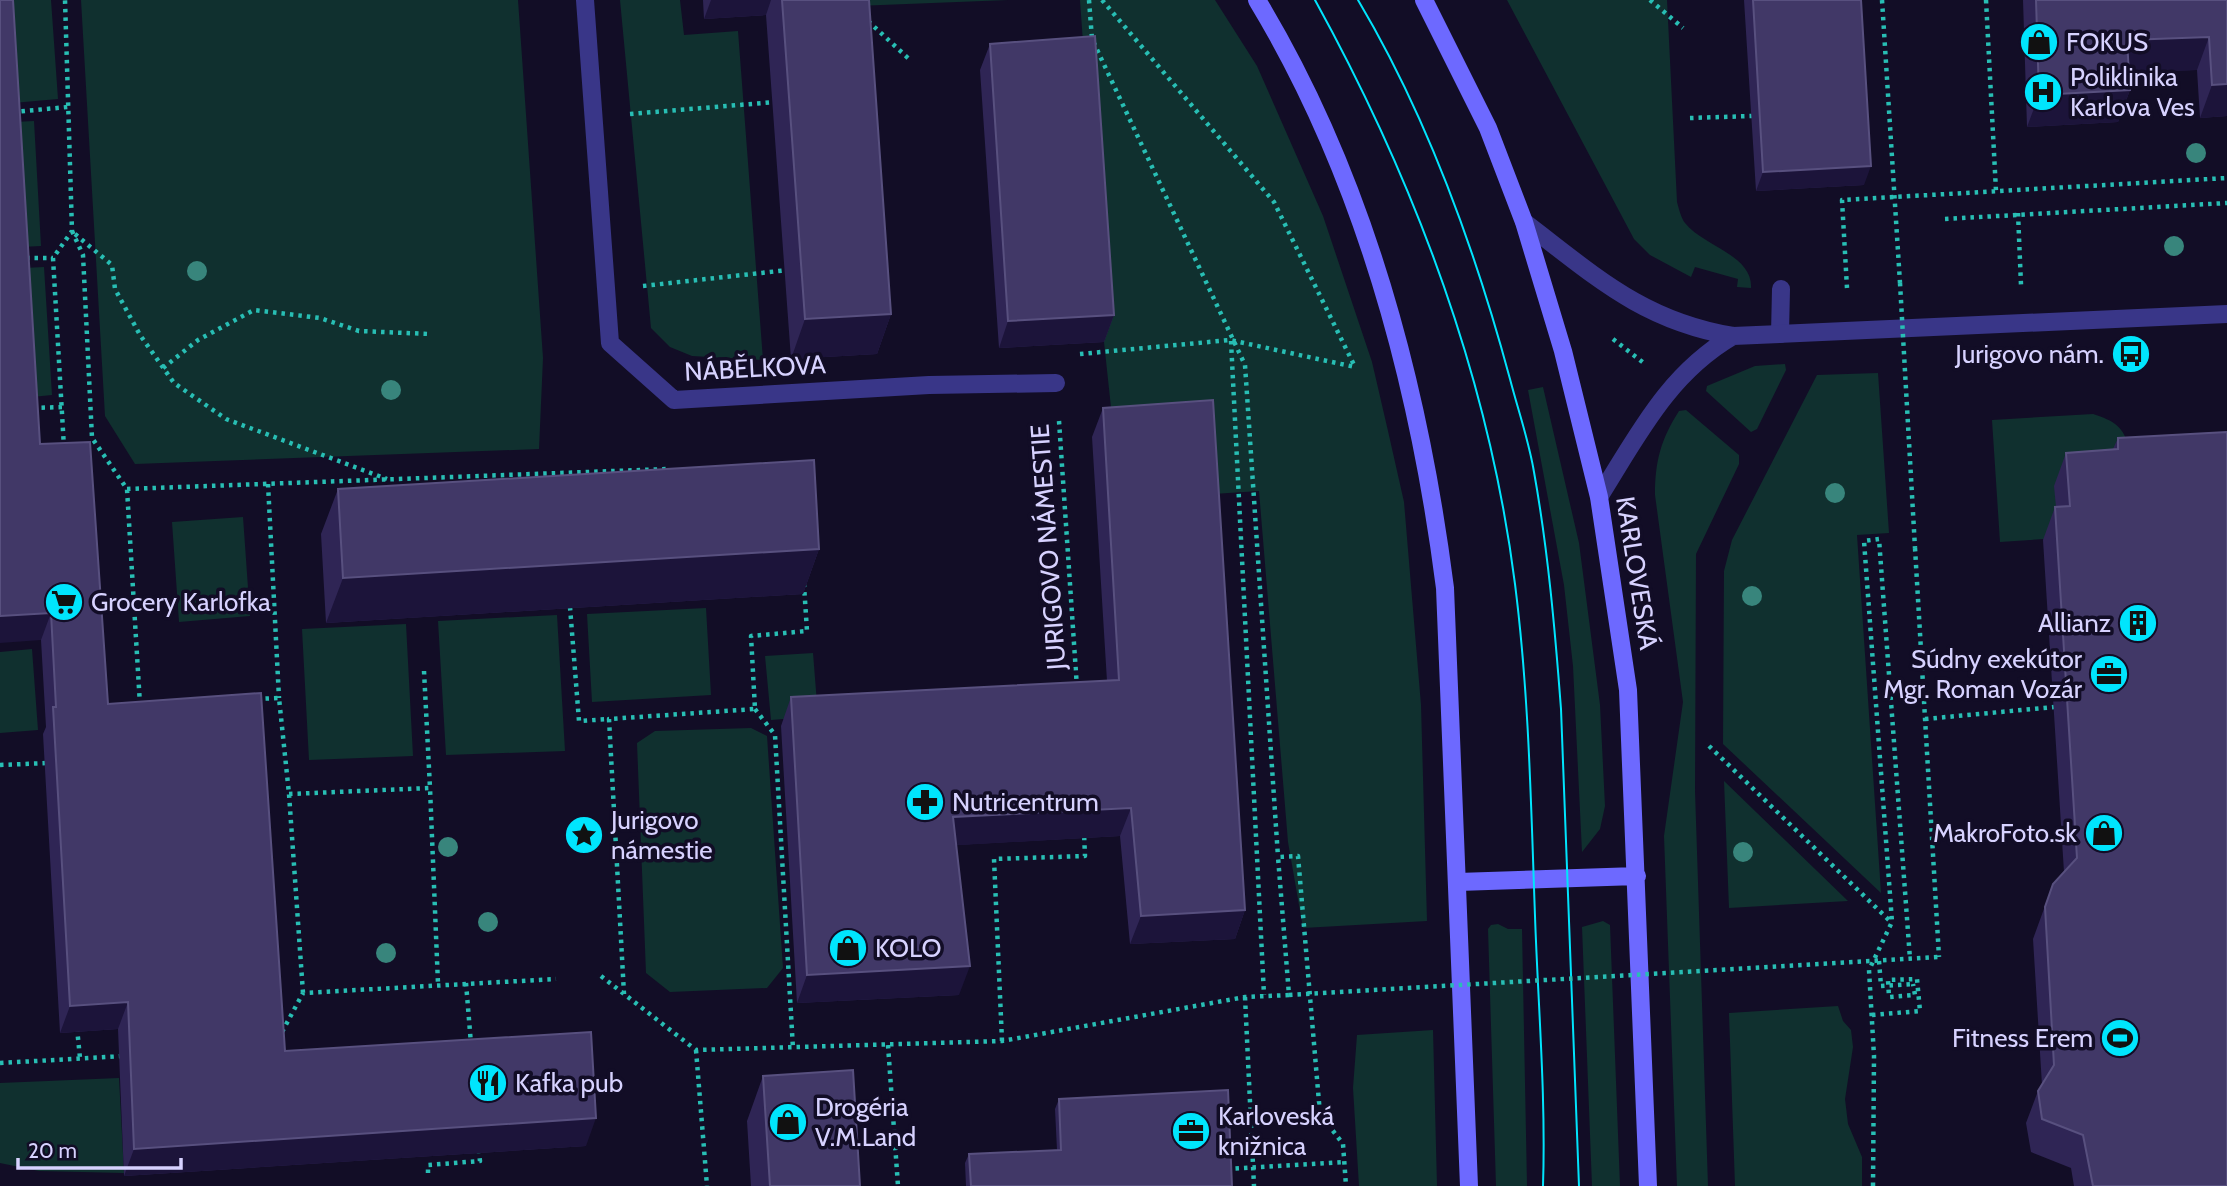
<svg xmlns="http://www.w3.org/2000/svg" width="2227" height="1186" font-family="Cabin,sans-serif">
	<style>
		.green { fill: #10302f }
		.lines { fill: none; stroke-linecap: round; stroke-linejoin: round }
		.path { stroke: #28beb4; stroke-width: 4.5; stroke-dasharray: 3.5 5; stroke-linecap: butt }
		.service { stroke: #393688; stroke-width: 18 }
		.minor { stroke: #393688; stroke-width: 18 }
		.secondary { stroke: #6d69ff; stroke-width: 18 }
		.tram { stroke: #00e5fd; stroke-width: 2 }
		.path-bridge { stroke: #28beb4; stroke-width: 4.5; stroke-dasharray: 3.5 5; stroke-linecap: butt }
		.tree { fill: #38857c }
		.wall { fill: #2f2555 }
		.shaded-wall { fill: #1c143a }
		.building { fill: #413867; stroke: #58507f; stroke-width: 2 }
		.labels { text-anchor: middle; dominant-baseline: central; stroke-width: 7; stroke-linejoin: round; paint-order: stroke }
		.poi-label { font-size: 26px; fill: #d7d2ff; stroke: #120d26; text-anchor: start }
		.street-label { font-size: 26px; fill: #d7d2ff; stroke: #120d26 }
	</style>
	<rect width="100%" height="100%" fill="#120d26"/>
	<!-- green -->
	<path class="green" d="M5 0H51L58 99 13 103Z
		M81 0H518L543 358 539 449 135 464 105 416Z
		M620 0H680L684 35 738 31 763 360 692 356 670 347 651 328Z
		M794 0H1008L856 6Z
		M1080 0H1215L1257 66 1323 216 1372 362 1388 431 1404 502 1421 705 1427 921 1303 928 1288 842 1259 491 1213 494 1113 426 1104 342Z
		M1507 0H1667L1677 202C1679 209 1681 218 1685 223 1703 246 1753 255 1751 288L1737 287 1738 279 1695 267 1691 277 1650 255 1634 239Z
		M34 121 41 246 21 247 15 122Z
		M44 267 52 395 32 397 24 268Z
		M1785 364 1786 370 1757 429 1751 432 1706 391 1707 386 1755 366Z
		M1878 373 1889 533 1857 535 1881 893 1723 744 1724 571 1732 540 1817 375Z
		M1543 387 1579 543 1600 705 1605 806 1600 829 1582 852 1573 666 1564 585 1528 390Z
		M1686 410 1739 455V464L1696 554 1695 791 1708 1186H1677L1664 836 1683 702 1655 495C1655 461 1661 439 1679 411Z
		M2093 414C2114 421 2124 426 2129 449L2059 538 2000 542 1992 420Z
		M243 517 250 616 179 622 172 522Z
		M706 608 711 695 592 702 587 614Z
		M557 615 565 751 446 755 438 621Z
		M406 624 413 756 309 760 302 629Z
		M32 649 38 730 0 733V652Z
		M813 653 818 716 771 720 765 656Z
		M751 728 767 736 783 968 767 988 670 992 646 973 637 743 655 731Z
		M1724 781 1848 901 1729 908Z
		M1603 921 1610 925 1620 1186H1592L1582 927Z
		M1498 924 1508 929H1522L1527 1186H1496L1488 929 1491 925Z
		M1838 1006 1843 1021 1851 1030 1853 1047 1845 1099 1848 1124 1862 1157V1186H1735L1729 1013Z
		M1433 1030 1437 1186H1359L1353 1088 1357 1035Z
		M119 1078 124 1173 39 1171 0 1163V1083Z"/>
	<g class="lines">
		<!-- path -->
		<path class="path" d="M1089 0 1092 39 1245 365 1278 857
			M1102 0 1274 202 1355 367
			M1650 0 1683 28
			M1882 0 1900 283
			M1986 0 1996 191
			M868 21 909 59
			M13 112 68 107
			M630 114 775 102
			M1690 118 1752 116
			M2018 213 2021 285
			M1945 219 2227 203
			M72 231 83 255 92 438 127 489 140 705
			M75 234 112 265 115 289 140 335 174 383 226 419 387 479
			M26 258H53
			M643 286 788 270
			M1847 288 1842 200 2227 178
			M1613 339 1645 364
			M1231 341 1264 995
			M1080 354 1230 340 1355 367
			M163 368 198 340 254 310 320 318 359 331 430 334
			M33 408 63 407
			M1059 421 1077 688
			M64 448 53 258 72 231 65 0
			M268 484 279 698
			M127 489 668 469
			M1915 548 1939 957
			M570 607 579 721 609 719
			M424 671 430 788
			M257 699 279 698 289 794 303 993
			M755 709 775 735 793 1049
			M1925 719 2054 707
			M1709 746 1891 922
			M0 765 48 763
			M289 794 430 788 438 984
			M1879 961 1881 986
			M601 976 696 1050 1002 1041 1245 997 1289 995 1278 857 1298 856 1320 1114 1343 1144 1346 1186
			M466 983 471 1044
			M624 994 609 719 755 709 751 636 807 631 804 585
			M1245 997 1254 1186
			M1872 1015 1920 1011 1917 979 1888 980 1889 997 1915 995 1913 984
			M77 1028 80 1058
			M282 1032 303 993 556 979
			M1002 1041 994 859 1085 856 1084 833
			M888 1045 898 1186
			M696 1050 707 1186
			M0 1063 125 1056
			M1227 1169 1344 1162
			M428 1173V1165L480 1161 479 1153
			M1873 1186 1874 1056 1869 970 1892 922 1864 541 1879 539 1910 959"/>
		<!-- service -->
		<path class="service" d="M1780 334 1781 289"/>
		<!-- minor -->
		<path class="minor" d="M585 0 610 343 674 400 929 385 1056 383
			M1524 222C1594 275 1642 321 1733 336L2227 314
			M1599 497C1638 435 1668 374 1733 336"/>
		<!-- secondary -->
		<path class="secondary" d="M1257 0C1364 177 1419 385 1445 588L1469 1186
			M1424 0 1488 128 1524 222 1563 351 1599 497 1628 690 1648 1186
			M1458 882 1637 876"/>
		<!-- tram -->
		<path class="tram" d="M1315 0C1414 180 1489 379 1515 584 1529 694 1531 805 1535 916 1538 1005 1546 1096 1543 1186
			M1358 0C1427 116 1475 249 1510 379 1518 410 1529 441 1534 472 1548 550 1555 630 1561 709L1579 1186"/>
		<!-- path-bridge -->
		<path class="path-bridge" d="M1900 283 1915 548
			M1881 986 1913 984
			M1289 995 1939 957"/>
	</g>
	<!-- trees -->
	<g class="tree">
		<circle cx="2196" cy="153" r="10"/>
		<circle cx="2174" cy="246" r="10"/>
		<circle cx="197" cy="271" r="10"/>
		<circle cx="391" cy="390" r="10"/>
		<circle cx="1835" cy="493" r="10"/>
		<circle cx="1752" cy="596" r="10"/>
		<circle cx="448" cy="847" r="10"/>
		<circle cx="1743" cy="852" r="10"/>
		<circle cx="488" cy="922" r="10"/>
		<circle cx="386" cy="953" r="10"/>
	</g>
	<!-- wall -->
	<path class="wall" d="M703 0H869L891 314 877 354 791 359 766 15 704 19Z
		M1744 0H1861L1864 185 1756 191Z
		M2023 0H2227V116L2200 118 2197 70 2129 72 2130 90 2118 122 2027 127Z
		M990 44 1114 315 1104 342 999 348 980 70Z
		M1103 408 1245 910 1235 939 1130 944 1120 836 956 845 959 995 797 1003 781 726 791 697 1107 681 1092 437Z
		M2118 438 2227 1186H2074L2071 1168 2031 1152 2026 1123 2038 1091 2042 1085 2033 939 2053 884 2064 872 2043 540 2055 507H2056L2054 486 2066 453 2113 449Z
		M40 444 108 704 285 1051 586 1146 124 1176 118 1029 60 1033 43 734 46 727 41 640Z
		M338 489 819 549 803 594 326 623 321 534Z
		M763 1076 860 1186H751L747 1121Z
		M1059 1099 1232 1186H966L965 1163 969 1154 1057 1150 1055 1109Z"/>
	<!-- shaded-wall -->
	<path class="shaded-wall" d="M711 0H771L766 15 704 19Z
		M2209 37 2197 70 2115 73 2127 40Z
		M2227 84V116L2200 118 2212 85Z
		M2130 90 2118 122 2027 127 2039 95Z
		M1871 166 1864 185 1756 191 1763 172Z
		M891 314 877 354 791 359 805 319Z
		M1114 315 1104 342 999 348 1008 321Z
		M819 549 803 594 326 623 343 578Z
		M51 613 41 640 0 643V616Z
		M1131 808 1120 836 943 846 953 817Z
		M1245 910 1235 939 1130 944 1141 916Z
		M970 966 959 995 797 1003 807 975Z
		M128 1002 118 1029 60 1033 70 1006Z
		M596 1118 586 1146 124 1176 134 1149Z"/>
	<!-- building -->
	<path class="building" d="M0 0H13L40 444 90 442 108 704 261 693 285 1051 591 1032 596 1118 134 1149 128 1002 70 1006 53 707H56L51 613 0 616Z
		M782 0H869L891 314 805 319Z
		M1753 0H1861L1871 166 1763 172Z
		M2036 0H2227V84L2212 85 2209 37 2127 40 2130 90 2039 95Z
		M1095 36 1114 315 1008 321 990 44Z
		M1213 400 1245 910 1141 916 1131 808 953 817 970 966 807 975 791 697 1119 680 1103 408Z
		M2227 432V1186H2093L2083 1135 2042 1119 2038 1091 2054 1065 2045 907 2053 884 2077 858 2055 507 2070 506 2066 453 2118 449V438Z
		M814 460 819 549 343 578 338 489Z
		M853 1070 860 1186H770L763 1076Z
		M1228 1090 1232 1186H971L969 1154 1061 1150 1059 1099Z"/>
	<!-- icons -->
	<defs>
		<g id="shop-disc" transform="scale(2.0125)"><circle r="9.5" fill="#00e5fd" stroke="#120d26"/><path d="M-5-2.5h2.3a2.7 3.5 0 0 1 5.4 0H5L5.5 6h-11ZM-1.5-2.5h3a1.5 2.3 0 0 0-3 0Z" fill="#111"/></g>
		<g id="hospital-disc" transform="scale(2.0125)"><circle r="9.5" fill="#00e5fd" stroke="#120d26"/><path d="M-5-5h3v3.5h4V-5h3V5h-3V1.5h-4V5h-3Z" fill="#111"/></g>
		<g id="bus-disc" transform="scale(2.0125)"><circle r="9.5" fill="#00e5fd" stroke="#120d26"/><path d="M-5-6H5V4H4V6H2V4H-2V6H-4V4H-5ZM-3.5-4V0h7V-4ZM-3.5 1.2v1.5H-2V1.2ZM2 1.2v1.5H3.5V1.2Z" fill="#111"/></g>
		<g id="supermarket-disc" transform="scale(2.0125)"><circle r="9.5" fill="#00e5fd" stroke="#120d26"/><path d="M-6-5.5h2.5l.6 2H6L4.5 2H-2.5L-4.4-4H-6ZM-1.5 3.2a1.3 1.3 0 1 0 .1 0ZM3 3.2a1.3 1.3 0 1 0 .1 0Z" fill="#111"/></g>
		<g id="building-disc" transform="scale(2.0125)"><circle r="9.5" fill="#00e5fd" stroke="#120d26"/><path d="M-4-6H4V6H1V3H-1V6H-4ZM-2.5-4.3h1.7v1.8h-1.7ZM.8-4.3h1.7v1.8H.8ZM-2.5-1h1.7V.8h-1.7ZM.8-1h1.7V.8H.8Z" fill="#111"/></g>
		<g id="office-disc" transform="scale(2.0125)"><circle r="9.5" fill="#00e5fd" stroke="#120d26"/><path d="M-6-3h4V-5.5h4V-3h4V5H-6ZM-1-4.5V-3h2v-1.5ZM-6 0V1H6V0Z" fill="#111"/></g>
		<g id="pharmacy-disc" transform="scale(2.0125)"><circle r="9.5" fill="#00e5fd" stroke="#120d26"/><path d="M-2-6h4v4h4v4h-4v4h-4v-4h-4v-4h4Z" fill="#111"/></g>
		<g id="sight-disc" transform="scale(2.0125)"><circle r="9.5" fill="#00e5fd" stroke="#120d26"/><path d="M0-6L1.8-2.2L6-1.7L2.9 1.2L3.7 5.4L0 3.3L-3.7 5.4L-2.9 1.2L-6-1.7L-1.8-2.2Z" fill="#111"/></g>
		<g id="stadium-disc" transform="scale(2.0125)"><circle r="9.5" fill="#00e5fd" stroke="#120d26"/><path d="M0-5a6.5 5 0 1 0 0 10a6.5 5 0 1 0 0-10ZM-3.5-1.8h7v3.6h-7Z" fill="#111"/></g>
		<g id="restaurant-disc" transform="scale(2.0125)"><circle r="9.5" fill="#00e5fd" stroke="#120d26"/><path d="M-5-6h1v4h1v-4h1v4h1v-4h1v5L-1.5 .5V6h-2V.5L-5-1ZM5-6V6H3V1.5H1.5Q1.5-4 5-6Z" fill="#111"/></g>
	</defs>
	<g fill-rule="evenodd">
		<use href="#shop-disc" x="2039" y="42"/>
		<use href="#hospital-disc" x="2043" y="92"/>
		<use href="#bus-disc" x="2131" y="354"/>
		<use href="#supermarket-disc" x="64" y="602"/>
		<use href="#building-disc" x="2138" y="623"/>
		<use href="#office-disc" x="2109" y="674"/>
		<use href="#pharmacy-disc" x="925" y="802"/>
		<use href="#shop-disc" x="2104" y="833"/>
		<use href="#sight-disc" x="584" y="835"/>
		<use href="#shop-disc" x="848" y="948"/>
		<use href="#stadium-disc" x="2120" y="1038"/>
		<use href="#restaurant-disc" x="488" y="1083"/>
		<use href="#shop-disc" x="788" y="1122"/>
		<use href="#office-disc" x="1191" y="1131"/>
	</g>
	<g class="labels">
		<!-- poi labels -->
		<g class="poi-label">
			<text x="2066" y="42">FOKUS</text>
			<text x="2070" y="77">Poliklinika<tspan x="2070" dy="30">Karlova Ves</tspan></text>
			<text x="2104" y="354" text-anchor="end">Jurigovo nám.</text>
			<text x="91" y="602">Grocery Karlofka</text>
			<text x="2111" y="623" text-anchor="end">Allianz</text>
			<text x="2082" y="659" text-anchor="end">Súdny exekútor<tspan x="2082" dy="30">Mgr. Roman Vozár</tspan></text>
			<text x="952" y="802">Nutricentrum</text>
			<text x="611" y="820">Jurigovo<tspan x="611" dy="30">námestie</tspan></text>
			<text x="2077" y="833" text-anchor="end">MakroFoto.sk</text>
			<text x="875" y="948">KOLO</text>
			<text x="2093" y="1038" text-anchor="end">Fitness Erem</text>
			<text x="515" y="1083">Kafka pub</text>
			<text x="815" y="1107">Drogéria<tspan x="815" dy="30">V.M.Land</tspan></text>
			<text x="1218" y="1116">Karloveská<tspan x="1218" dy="30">knižnica</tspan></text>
		</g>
		<!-- street labels -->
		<g class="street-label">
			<text transform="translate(755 368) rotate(-3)">NÁBĚLKOVA</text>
			<text transform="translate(1048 547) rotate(-94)">JURIGOVO NÁMESTIE</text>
			<text transform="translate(1637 573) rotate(81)">KARLOVESKÁ</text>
		</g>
	</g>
	<!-- scale -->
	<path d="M18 1158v10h163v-10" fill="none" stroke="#d7d2ff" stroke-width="3.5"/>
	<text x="28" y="1158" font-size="21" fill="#d7d2ff" stroke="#120d26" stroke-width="5" paint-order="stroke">20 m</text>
</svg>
